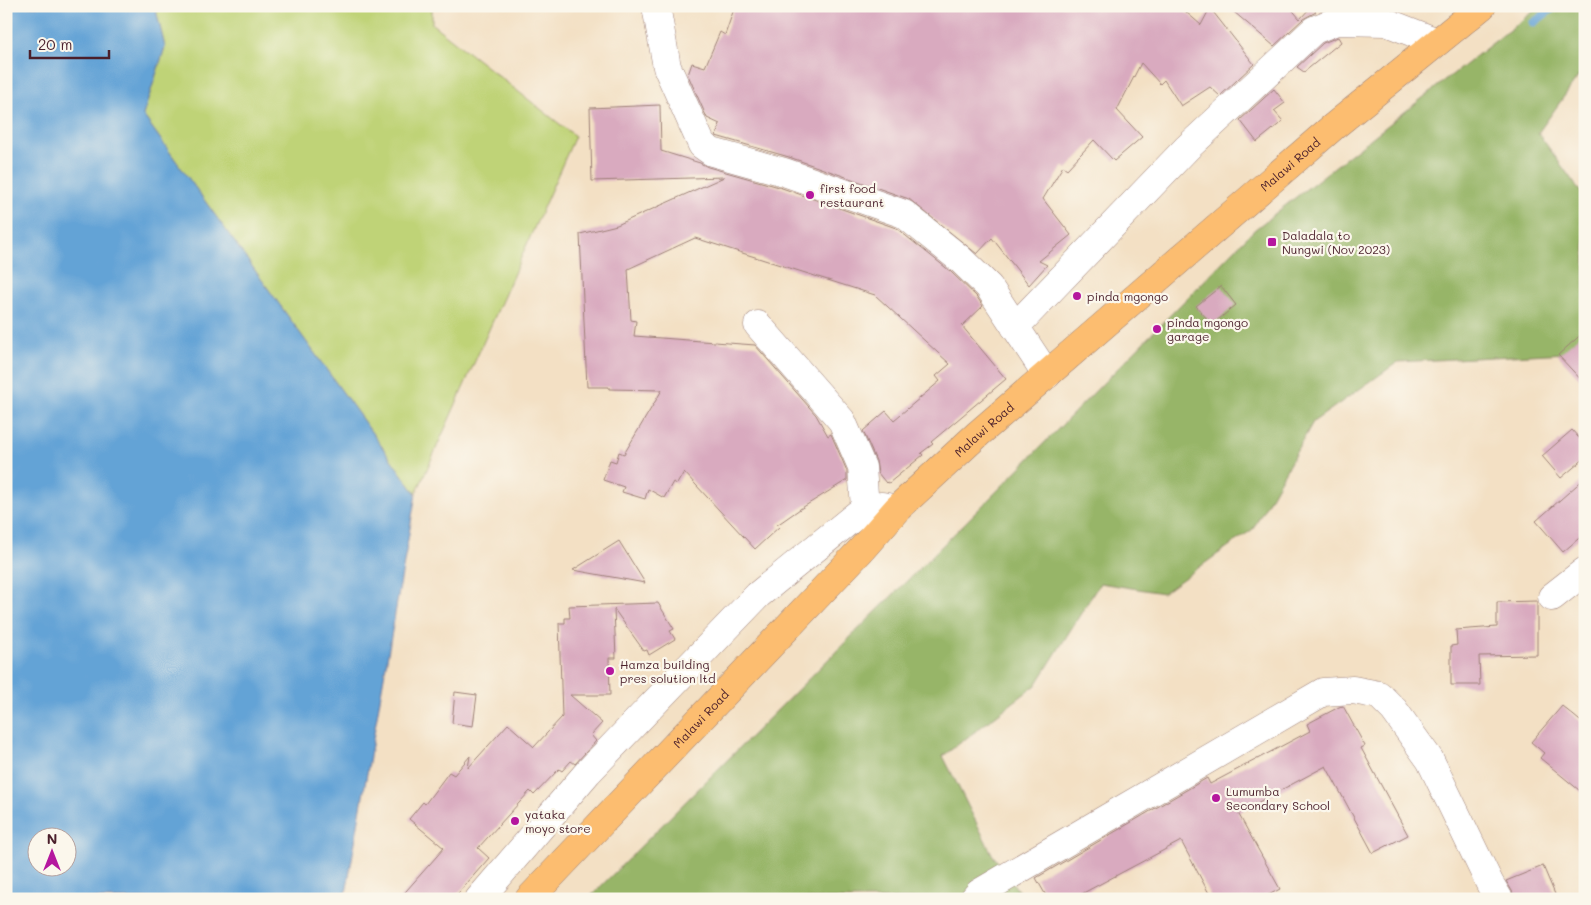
<svg xmlns="http://www.w3.org/2000/svg" width="1591" height="905" font-family="Mali,sans-serif">
	<style>
		.green { fill: #bfd377; stroke: #847951 }
		.forest { fill: #97b568; stroke: #706a4a }
		.water { fill: #63a3d6; stroke: #566180; fill-rule: evenodd }
		.lines { fill: none; stroke-linecap: round; stroke-linejoin: round }
		.stream { stroke: #63a3d6; stroke-width: 8 }
		.building { fill: #d9aabf }
		.minor-casing { stroke: #9e8078; stroke-width: 29 }
		.major-casing { stroke: #9e8078; stroke-width: 29 }
		.minor { stroke: #fff; stroke-width: 28 }
		.major { stroke: #fcbd6f; stroke-width: 28 }
		.poi-dot { fill: #b5179e; stroke: #fbf7ec; stroke-width: 2 }
		.labels { text-anchor: middle; dominant-baseline: central; stroke-width: 4.5; stroke-linejoin: round; paint-order: stroke }
		.street-label { font-size: 12px; fill: #4a1f2b; stroke: #fbf7ec }
		.poi-label { font-size: 12px; fill: #4a1f2b; stroke: #fbf7ec; text-anchor: start }
	</style>
	<rect width="100%" height="100%" fill="#fbf7ec"/>
	<filter id="ink" filterUnits="userSpaceOnUse"><feTurbulence type="fractalNoise" baseFrequency=".02" numOctaves="2"/><feDisplacementMap in="SourceGraphic" scale="10" xChannelSelector="R" yChannelSelector="G"/><feConvolveMatrix kernelMatrix="1 2 1 2 8 2 1 2 1" color-interpolation-filters="sRGB"/></filter>
	<filter id="wash" filterUnits="userSpaceOnUse"><feTurbulence type="fractalNoise" baseFrequency=".0096" numOctaves="4" result="noise"/><feDisplacementMap in="SourceGraphic" scale="20" xChannelSelector="R" yChannelSelector="G"/><feGaussianBlur stdDeviation="1.12" result="paint"/><feColorMatrix in="noise" values="0 0 0 0 0 0 0 0 0 0 0 0 0 0 0 0 0 1.4 0 .05"/><feComposite in="paint" operator="in"/></filter>
	<g filter="url(#wash)">
		<rect width="100%" height="100%" fill="#f3e0c4"/>
		<!-- green -->
		<path class="green" d="M155 6H432V24L575 136 416 494 143 115 165 47Z"/>
		<!-- forest -->
		<path class="forest" d="M1540 6H1585V67L1538 133 1585 198V352L1398 362 1313 422 1253 529 1163 593 1100 583 1036 685 943 756 992 854 1024 899H588L997 491 1254 230Z"/>
		<!-- water -->
		<path class="water" d="M6 6H155L165 47 143 115 416 494 345 899H6ZM38 838H68V868H38Z"/>
		<g class="lines">
			<!-- stream -->
			<path class="stream" d="M1533 23 1556 6"/>
		</g>
		<g id="blocks">
			<!-- building -->
			<path class="building" d="M735 6H1179L1201 25 1210 8 1254 64 1220 96 1210 87 1181 106 1164 80 1160 84 1141 63 1117 110 1142 137 1114 161 1094 140 1067 169 1063 166 1043 199 1071 235 1039 261 1047 265 1029 285 992 238 977 254 909 199 789 157 716 136 720 124 707 118 688 75 692 63 705 67 720 32 725 35Z
				M1227 6H1289L1300 19 1311 7 1316 12 1303 19 1274 46Z
				M1338 37 1341 42 1304 72 1297 67 1323 43Z
				M1274 89 1285 103 1274 111 1283 121 1257 142 1240 120Z
				M660 105 661 151 700 163 708 167 779 187 896 228 950 271 977 297 983 306 962 326 1006 379 931 442 933 444 921 453 923 455 889 483 887 482 886 483 878 473 876 461 863 431 886 411 894 420 940 381 936 376 950 364 875 295 695 238 628 269 631 320 636 321 634 336 755 345 816 415 828 436 831 434 847 471V480L800 509 777 525 779 527 755 549 684 472 677 484 673 482 664 498 648 489 645 499 622 492 624 487 603 480 610 460 616 462 619 452 624 454 662 390 609 389V387H587L580 234 617 225 724 177 592 181 590 108Z
				M1221 286 1236 305 1212 325 1196 306Z
				M1585 331V384L1558 355Z
				M1572 430 1585 445V458L1561 478 1542 456Z
				M1585 478V533L1563 552 1536 521Z
				M619 541 645 583 573 570Z
				M1537 601V655L1479 656 1480 685H1451V646L1457 645 1456 630 1497 627V602Z
				M658 603 674 629 670 631 675 639 649 655 647 650 644 651 614 609 616 658H609L610 695H570L602 723 591 735 596 741 575 764 571 761 562 771 559 769 534 795 530 791 478 848 489 858 453 899H399L444 848 409 819 423 802 425 804 449 772 454 775 470 756 468 768 508 724 534 747 562 717 559 623H565V618H570L569 606Z
				M455 692 477 695 473 726 452 723Z
				M1343 706 1365 746 1361 748 1408 835 1373 853 1326 766 1238 813 1280 889 1261 899H1212L1181 841 1072 899H1048L1036 878 1207 778 1210 784 1310 731 1307 724 1339 707Z
				M1562 706 1585 725V795L1540 758 1544 753 1531 742Z
				M1543 866 1557 899H1515L1512 891 1506 881Z"/>
		</g>
	</g>
	<g filter="url(#ink)">
		<use href="#blocks" fill-opacity="0" stroke="#9e8078" stroke-width="1"/>
		<g class="lines">
			<!-- minor casing -->
			<g class="minor-casing">
				<path id="minor" d="M656 6 667 67 702 145 712 152 784 172 904 214 960 259 989 287 1047 375
					M758 325 842 421 862 467 865 508
					M1015 327 1187 148 1314 30 1336 21 1386 22 1437 42
					M1552 597 1585 571
					M479 899 588 772 758 595 865 508 882 506 897 509
					M974 899 979 893 1323 692 1353 690 1379 695 1394 710 1430 760 1490 884 1499 899"/>
			</g>
			<!-- major casing -->
			<g class="major-casing">
				<g id="major">
					<path id="s1" d="M529 899 861 550 897 509 978 434 1333 127 1482 6"/>
				</g>
			</g>
			<!-- minor -->
			<use href="#minor" class="minor"/>
			<!-- major -->
			<use href="#major" class="major"/>
		</g>
	</g>
	<!-- markers -->
	<g class="poi-dot">
		<circle cx="810" cy="195" r="5"/>
		<rect x="1267" y="237" width="10" height="10" rx="2.5"/>
		<circle cx="1077" cy="296" r="5"/>
		<circle cx="1157" cy="329" r="5"/>
		<circle cx="610" cy="671" r="5"/>
		<circle cx="1216" cy="798" r="5"/>
		<circle cx="515" cy="821" r="5"/>
	</g>
	<g class="labels">
		<!-- street labels -->
		<g class="street-label">
			<text stroke="none"><textPath href="#s1" startOffset="1059">Malawi Road</textPath></text>
			<text stroke="none"><textPath href="#s1" startOffset="654">Malawi Road</textPath></text>
			<text stroke="none"><textPath href="#s1" startOffset="249">Malawi Road</textPath></text>
		</g>
		<!-- poi labels -->
		<g class="poi-label">
			<text x="820" y="188">first food<tspan x="820" dy="14">restaurant</tspan></text>
			<text x="1282" y="235">Daladala to<tspan x="1282" dy="14">Nungwi (Nov 2023)</tspan></text>
			<text x="1087" y="296">pinda mgongo</text>
			<text x="1167" y="322">pinda mgongo<tspan x="1167" dy="14">garage</tspan></text>
			<text x="620" y="664">Hamza building<tspan x="620" dy="14">pres solution ltd</tspan></text>
			<text x="1226" y="791">Lumumba<tspan x="1226" dy="14">Secondary School</tspan></text>
			<text x="525" y="814">yataka<tspan x="525" dy="14">moyo store</tspan></text>
		</g>
	</g>
	<!-- margin -->
	<rect width="1591" height="905" fill="none" stroke="#fbf7ec" stroke-width="25"/>
	<!-- north arrow -->
	<g transform="translate(52 852)"><circle r="24" fill="#fbf7ec" stroke="#b4a19f"/>
	<path d="M0-4L9 19L0 12L-9 19Z" fill="#b5179e"/>
	<text y="-8" font-size="14" font-weight="bold" text-anchor="middle" fill="#4a1f2b">N</text>
	</g>
	<!-- scale -->
	<path d="M30 50v8h79v-8" fill="none" stroke="#4a1f2b" stroke-width="2.5"/>
	<text x="38" y="50" font-size="15" fill="#4a1f2b" stroke="#fbf7ec" stroke-width="4" paint-order="stroke">20 m</text>
</svg>
